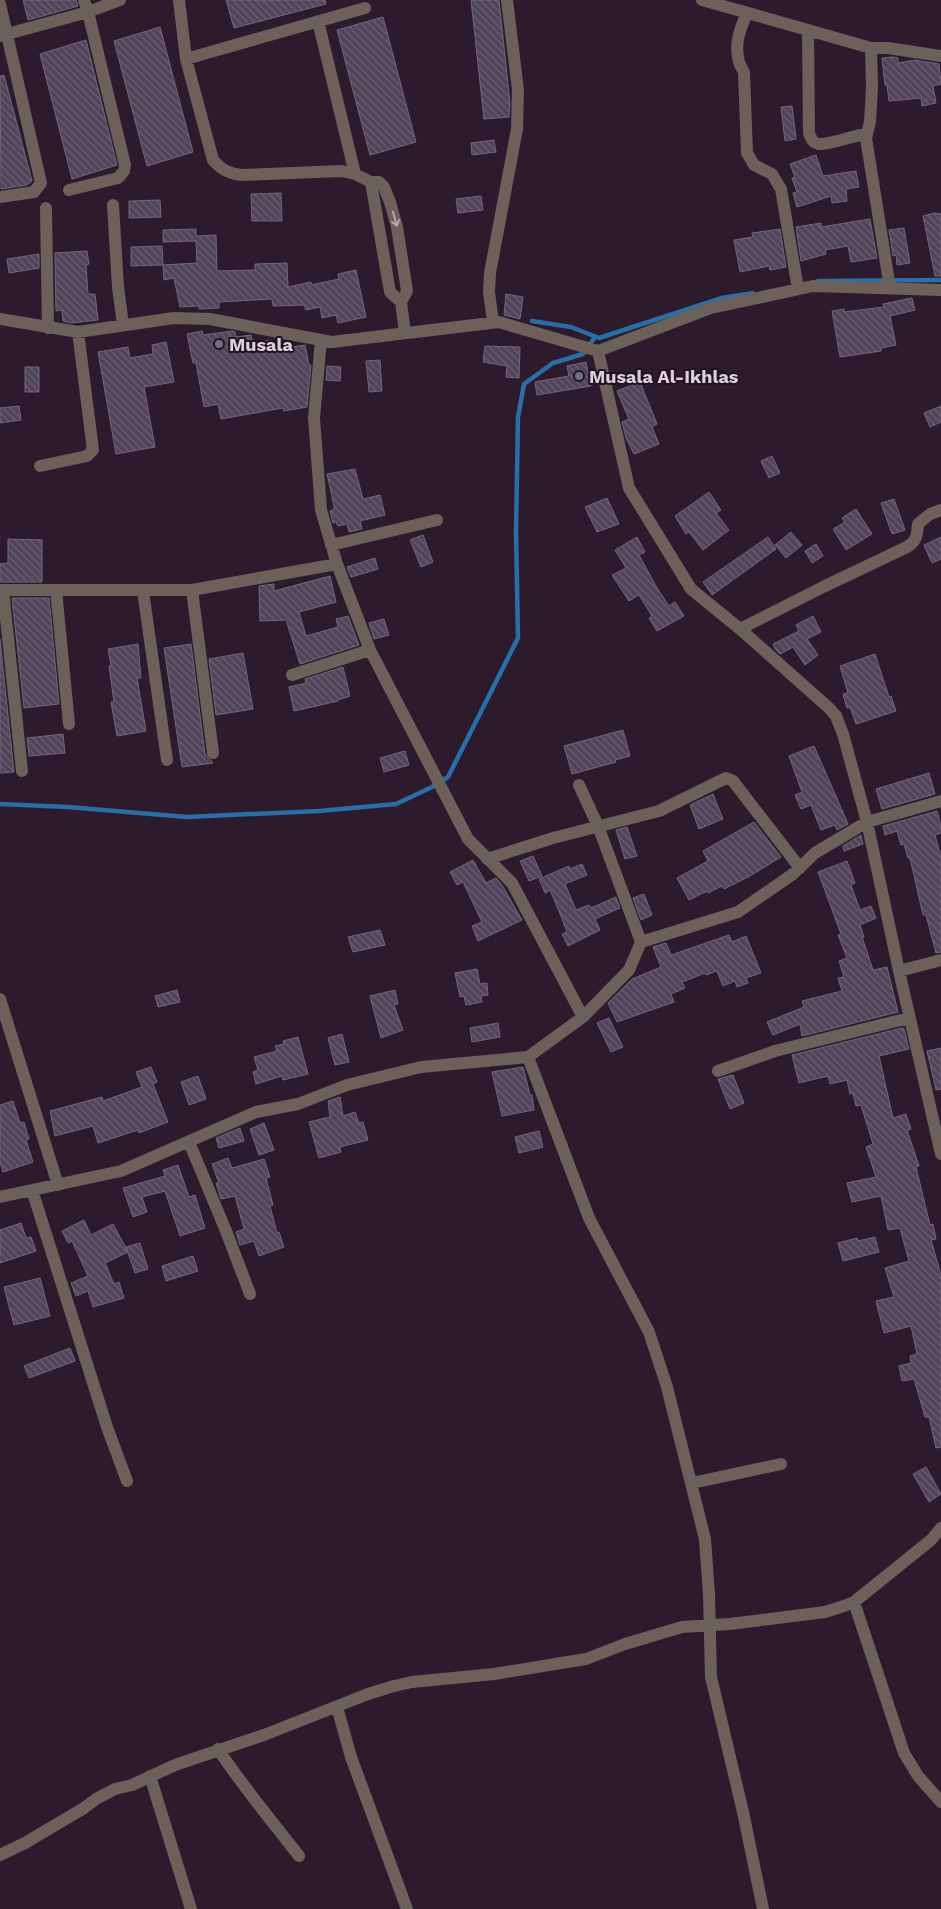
<svg xmlns="http://www.w3.org/2000/svg" width="941" height="1909" font-family="'Work Sans',sans-serif">
	<style>
		.lines { fill: none; stroke-linecap: round; stroke-linejoin: round }
		.stream { stroke: #2b6da7; stroke-width: 4.5 }
		.building { fill: url(#building-back-hatch); stroke: #73667d }
		.minor { stroke: #6c605a; stroke-width: 12 }
		.oneway { stroke: #b4a8ad }
		.worship-dot { fill: #6b7280; stroke: #221222; stroke-width: 2 }
		.labels { text-anchor: middle; dominant-baseline: central; stroke-width: 4; stroke-linejoin: round; paint-order: stroke }
		.poi-label { font-size: 18px; font-weight: bold; fill: #dbcfda; stroke: #221222; text-anchor: start }
	</style>
	<defs>
		<pattern id="building-back-hatch" width="6" height="6" patternUnits="userSpaceOnUse" patternTransform="scale(1.25)"><rect width="6" height="6" fill="#50445a"/><path d="M-1 5l2 2M0 0l6 6M5-1l2 2" fill="none" stroke="#695e71"/></pattern>
	</defs>
	<rect width="100%" height="100%" fill="#2c1b2c"/>
	<g class="lines">
		<!-- stream -->
		<path class="stream" d="M818 281 941 280
			M532 321 571 327 599 338 722 298 753 293
			M0 804 68 807 187 817 319 811 396 804 432 787 448 777 518 638 516 532 518 417 524 384 553 363 583 354 595 337"/>
	</g>
	<!-- building -->
	<path class="building" d="M23 0H76L78 6 28 20Z
		M226 0H325L326 4 234 28Z
		M471 0H499L510 103 509 117 484 119Z
		M383 17 416 142 370 155 337 30Z
		M160 27 193 152 147 166 114 41Z
		M86 40 117 165 72 179 40 54Z
		M892 57 898 58V63L915 60 939 64 941 84 933 86 936 103 922 106 921 98 889 101 887 85H885L882 58Z
		M4 75 32 181 27 185 1 189 0 76Z
		M792 106 796 139 785 141 781 107Z
		M494 140 496 152 472 155 471 143Z
		M816 155 823 176 856 171 859 187 846 189 847 201 832 203 831 196 797 207 793 193 797 192 792 178 795 177 790 164Z
		M281 193 282 221H252L251 194Z
		M481 196 483 210 458 213 456 199Z
		M160 200 161 217 129 218V201Z
		M935 213 941 214V276H935L923 216Z
		M870 219 877 258 851 262 848 246 825 250 826 254 801 261 796 227 821 223V227Z
		M904 228 910 263 897 265 896 255 893 256 889 230Z
		M196 229V236L216 235 217 271 255 270V264L287 263 288 287 311 282V285L339 279 338 274 356 270 366 317 338 323 336 315 322 318 320 307 306 310 304 305 273 306 272 299 219 302V308L199 309V306L180 307 174 278 164 280 163 265 197 263 196 241 163 242V230Z
		M780 229 786 267 770 270 769 266 740 272 734 240 753 237 752 233Z
		M162 246 163 265 131 266V247Z
		M87 251 89 264 86 265 88 294H95L98 320 71 323 63 321 62 310 56 311 55 253Z
		M39 254V268L9 273 7 259Z
		M506 294 523 297 520 319 504 315Z
		M912 298 915 310 890 316 896 345 881 348V351L840 357 832 311 844 309V312L884 307 883 304Z
		M202 331 203 335 232 331 235 332 236 337 251 335 253 343 271 340 272 346 290 342 292 347 305 345 309 365H311L307 407 284 411 283 408 221 419 218 404 204 407 196 363H193L187 334Z
		M166 342 174 382 144 387 155 447 116 454 98 352 128 347 130 358 153 354 152 345Z
		M485 346 520 347 519 378 506 377 507 366 483 362Z
		M380 360 382 391 369 392 366 361Z
		M586 362 591 386 537 395 535 382 569 376 567 366Z
		M327 366 341 367 340 381 326 380Z
		M25 367H39V392H25Z
		M640 382 657 424 652 427 659 444 634 454 626 438 622 422 629 419 617 391Z
		M19 406 21 420 0 423V408Z
		M941 406V422L930 427 924 413Z
		M772 456 780 473 769 478 761 461Z
		M355 469 363 499 380 495 385 515 360 521 362 529 349 532 347 524 338 526 336 522 333 523 330 511 334 510V506L327 474Z
		M709 492 721 510 716 513 729 530 703 550 689 532 686 534 675 516Z
		M607 498 619 524 597 532 585 507Z
		M894 499 905 530 892 534 881 503Z
		M856 509 872 534 846 550 833 529 845 522 842 518Z
		M791 532 802 545 786 558 775 545Z
		M423 535 433 562 421 567 410 540Z
		M637 537 645 552 639 555 657 588 669 606 675 602 684 616 657 631 649 618 652 616 639 595 629 601 612 575 626 568 615 550Z
		M768 537 776 549 712 595 703 582Z
		M941 537V559L932 563 924 545Z
		M8 539 42 540V582H0V564L8 563Z
		M816 544 823 556 812 563 805 551Z
		M375 558 378 569 351 577 347 567Z
		M330 576 336 602 299 612 306 636 338 627 336 619 348 616 359 645 300 664 286 620 260 621 259 586 274 584V591Z
		M12 598H49L59 704 24 708Z
		M813 616 821 632 807 639 818 655 805 665 793 647 780 654 776 650 773 644 799 631 796 625Z
		M384 619 389 635 374 639 369 623Z
		M0 639 14 772 0 773Z
		M138 644 141 678H137L146 731 117 736 111 702H114L109 666 111 665 108 649Z
		M191 644 205 754 213 763 182 767 164 648Z
		M243 653 253 709 216 715 209 659Z
		M875 654 889 697 891 696 896 711 856 724 850 707 847 708 843 694 848 693 840 666Z
		M343 667 350 696 338 700V701L294 711 289 687 306 683 305 679Z
		M623 730 630 756 615 760 616 762 572 774 564 746Z
		M63 734 65 753 29 756 27 738Z
		M814 746 848 824 837 830 835 825 821 830 811 805 801 809 795 795 802 792 789 756Z
		M405 751 409 765 384 772 380 758Z
		M929 773 935 794 882 809 876 789Z
		M713 794 723 819 699 829 690 805Z
		M937 811 941 827V833L935 835 941 857V952L936 953 926 915H923L910 858H908L904 844 901 845 897 831 885 835 883 826Z
		M754 822 781 857 750 876 724 889 722 886 708 893 707 891 689 900 677 878 708 861 703 851Z
		M627 827 637 856 625 859 616 830Z
		M861 835 863 844 844 851 843 846Z
		M533 856 542 876 529 881 520 861Z
		M473 860 486 883 496 878 502 885 522 920 478 941 472 926 482 922 463 882 457 885 450 872Z
		M847 861 855 883 851 885 860 910 871 906 876 918 860 925 864 937H862L873 970 887 967 898 1012 802 1036 800 1024 773 1035 767 1022 804 1007 802 1001 842 991 838 978 844 977 839 961 847 958 838 935 841 934 818 872Z
		M582 864 587 875 565 884 576 910 589 905 591 908 616 897 620 908 595 919 600 930 568 946 562 934 567 932 561 916 550 890 545 893 539 879 569 866 570 869Z
		M644 894 652 915 641 920 633 898Z
		M380 930 385 945 353 952 348 937Z
		M729 935 732 942 746 936 761 973 746 978 748 983 737 987 735 981 723 986 717 971 706 975 705 973 682 982 685 988 671 994 674 1002 617 1022 608 1003 632 979 661 967 653 947 666 943 671 955Z
		M477 969 480 984 487 983 488 995 481 996 482 1002 466 1005 464 996 460 997 455 973Z
		M177 990 180 1002 158 1007 155 996Z
		M395 990 398 1004 394 1005 403 1030 381 1038 370 996Z
		M609 1018 623 1047 611 1052 597 1023Z
		M498 1023 500 1037 472 1042 470 1028Z
		M902 1028 904 1029 909 1049 879 1056 893 1118 906 1114 911 1129 907 1130 919 1166 916 1167 930 1225 933 1224 936 1239 931 1240 941 1275V1447L936 1448 929 1417H925L914 1379 902 1381 899 1366 911 1363 910 1356 917 1354 911 1326 884 1333 876 1301 894 1297 885 1268 909 1261 900 1228 888 1230 881 1196 852 1202 847 1183 876 1177 866 1147 873 1144 861 1105 856 1106 853 1093 850 1094 847 1080 830 1084 828 1076 799 1083 792 1055Z
		M342 1034 349 1062 335 1065 328 1038Z
		M298 1037 308 1074 283 1080 282 1076 256 1084 253 1072 258 1070 254 1057 277 1051 275 1046 284 1044 283 1041Z
		M941 1048V1089L936 1090 927 1051Z
		M151 1067 157 1082 153 1084 168 1122 139 1133 138 1130 98 1143 93 1126 55 1136 50 1111 102 1097 103 1101 142 1087 136 1072Z
		M523 1067 530 1095H532L534 1110 502 1116 492 1072Z
		M733 1075 744 1103 730 1109 718 1079Z
		M198 1076 206 1099 189 1105 181 1082Z
		M340 1097 343 1116 355 1112 359 1123 363 1122 368 1140 340 1147 341 1152 319 1158 309 1122 330 1117 328 1101Z
		M13 1101 20 1123 24 1122 29 1139 26 1140 33 1162 3 1172 0 1162V1105Z
		M264 1123 274 1150 259 1155 250 1129Z
		M240 1128 244 1141 219 1148 216 1138Z
		M539 1131 543 1147 519 1153 515 1137Z
		M228 1158 232 1168 264 1159 270 1177 266 1178 273 1205 270 1206 277 1233 279 1232 284 1247 259 1256 254 1241 240 1245 236 1232 244 1229 235 1196 221 1199 216 1183H219L212 1164Z
		M178 1165 189 1197 195 1195 205 1228 180 1236 165 1191 142 1197 147 1212 133 1217 123 1188 165 1176 163 1170Z
		M84 1220 91 1235 113 1224 128 1252 105 1263 114 1284 119 1282 124 1298 93 1307 88 1291 76 1296 71 1283 88 1276 72 1241 68 1243 62 1231Z
		M21 1223 26 1238 31 1237 36 1251 0 1263V1230Z
		M875 1237 879 1252 843 1261 838 1243 857 1238 858 1241Z
		M140 1243 148 1269 135 1273 126 1247Z
		M193 1256 198 1271 166 1281 162 1266Z
		M40 1278 50 1316 14 1325 4 1287Z
		M70 1348 75 1361 29 1378 24 1366Z
		M926 1467 941 1494 929 1502 913 1474Z"/>
	<g class="lines">
		<!-- minor -->
		<path class="minor" d="M179 0 186 59 213 160C222 170 228 173 241 175L342 171 355 174 371 182H379L384 187 390 202 397 227 407 291 401 302 405 333
			M702 0 871 48H888L941 56
			M0 4 41 183 34 192 0 197
			M747 13C740 29 734 44 739 62 740 66 743 69 744 73L747 153 754 165 772 174 781 189 798 289
			M318 21 355 174
			M808 32 809 133C811 139 813 143 819 144 828 145 855 135 867 134
			M0 36 88 12 84 0
			M871 48 872 88 870 122 866 138 890 288
			M186 59 365 8
			M371 182 390 292 401 302
			M69 190 118 178 124 171 125 165 88 12 120 0
			M113 205 118 287 123 325
			M46 208 48 328
			M0 319 78 332 174 318 210 319 332 342 499 322 598 351 711 308 813 286 941 290
			M493 322 489 292 490 273 517 129 518 90 507 0
			M321 340 314 418 321 510 337 564 370 650 468 839 512 883 583 1017
			M598 351 629 488 691 589 740 629 829 708 836 716 843 734 867 822 899 971 941 1154
			M40 466 87 456 93 450 78 332
			M331 545 437 520
			M0 590H192L337 564
			M3 590 22 771
			M56 590 69 724
			M192 590 213 753
			M143 591 167 760
			M740 629 825 586 907 547C917 541 917 535 918 524L930 514 941 510
			M292 675 370 650
			M579 785 598 826 641 942
			M487 859 553 838 659 811 726 778 733 781 800 868
			M899 971 941 960
			M0 999 58 1185
			M528 1057 589 1218 649 1332 667 1387 705 1539 709 1595 711 1677 743 1812 763 1909
			M718 1071 775 1051 909 1018
			M189 1142 226 1231 250 1294
			M32 1190 107 1427 127 1481
			M0 1197 121 1171 256 1112 298 1104 347 1085 421 1067 528 1057 583 1017 629 970 641 942 738 912 793 874 815 853 867 822 941 801
			M692 1483 781 1464
			M854 1602 904 1753 918 1776 941 1802
			M337 1707 351 1757 407 1909
			M218 1749C243 1787 272 1821 299 1856
			M150 1776 191 1909
			M0 1855 25 1843 84 1808 96 1799 115 1789 132 1785 175 1765 264 1735 368 1694 394 1686 412 1682 494 1674 586 1659 625 1644 682 1627 730 1624 825 1612 844 1606 854 1602 931 1540 941 1528"/>
	</g>
	<!-- one-way arrows -->
	<defs><path id="oneway-shaft" d="M-6 0H5M1.5-3L5.5 0L1.5 3" fill="none" stroke-width="1.6" stroke-linecap="round" stroke-linejoin="round" transform="scale(1.25)"/></defs>
	<use class="oneway" href="#oneway-shaft" transform="translate(395 219) rotate(74)"/>
	<!-- markers -->
	<g class="worship-dot">
		<circle cx="219" cy="344" r="5"/>
		<circle cx="579" cy="376" r="5"/>
	</g>
	<g class="labels">
		<!-- poi labels -->
		<g class="poi-label">
			<text x="229" y="344">Musala</text>
			<text x="589" y="376">Musala Al-Ikhlas</text>
		</g>
	</g>
</svg>
